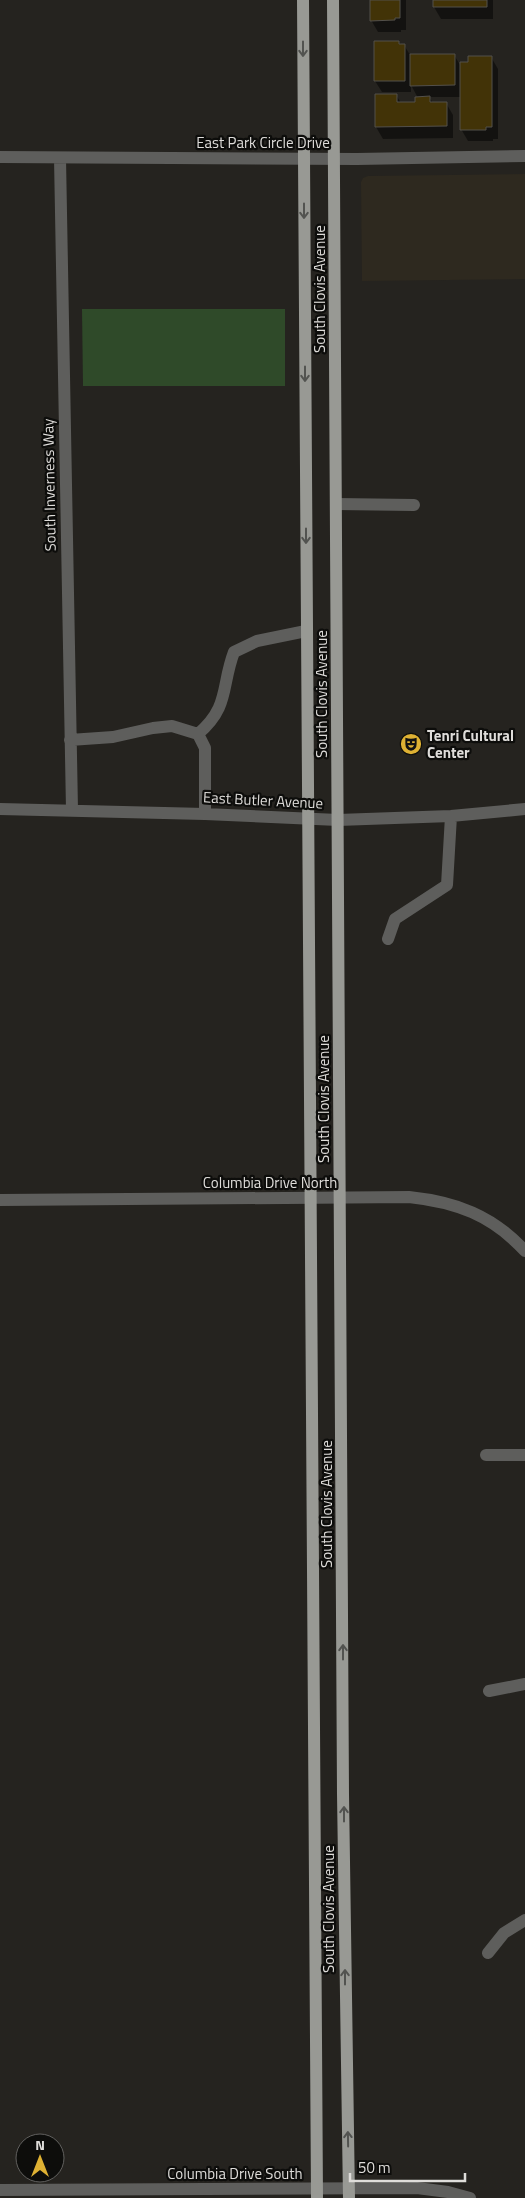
<svg xmlns="http://www.w3.org/2000/svg" width="525" height="2198" font-family="'Titillium Web',sans-serif">
	<style>
		.built { fill: #2e291f }
		.green { fill: #2f4a29 }
		.shadow { fill: #0007 }
		.building { fill: #423307; stroke: #53504b }
		.lines { fill: none; stroke-linecap: round; stroke-linejoin: round }
		.minor { stroke: #5e5e5c; stroke-width: 12 }
		.major { stroke: #989994; stroke-width: 12 }
		.oneway { stroke: #525350 }
		.labels { text-anchor: middle; dominant-baseline: central; stroke-width: 4.5; stroke-linejoin: round; paint-order: stroke }
		.street-label { font-size: 15px; fill: #dfddda; stroke: #0d0d0b }
		.poi-label { font-size: 15px; font-weight: bold; fill: #dfddda; stroke: #0d0d0b; text-anchor: start }
	</style>
	<rect width="100%" height="100%" fill="#25231f"/>
	<!-- built -->
	<path class="built" d="M525 174V279L362 281 361 182 363 178 368 176Z"/>
	<!-- green -->
	<path class="green" d="M82 309H285V386H83Z"/>
	<!-- shadow -->
	<path class="shadow" d="M371 0H406V30H401V32H378L371 20Z
		M434 0H493V19H441L434 7Z
		M399 43 404 45 410 55H454L462 68 469 63 491 57 498 69V139H493V141H468L461 129 462 97H429L433 103H446L453 115V138L383 139 376 127 396 95 401 103H416L418 98 411 85V92H382L375 81Z"/>
	<!-- building -->
	<path class="building" d="M370 0H400V18H395V20L370 21Z
		M433 0H487V7H433Z
		M374 41H399V44H405V81H374Z
		M410 54H455V85L410 86Z
		M468 56H492V127H486V130H460V62H468Z
		M375 94H397V102H415V97L430 96V102H447V126L375 127Z"/>
	<g class="lines">
		<!-- minor -->
		<path class="minor" d="M0 157 357 159 525 156
			M60 158 72 810
			M336 504 414 505
			M198 734C230 707 221 686 234 652L257 641 306 631
			M70 740 113 737 153 728 172 726 198 734 205 748V814
			M0 809 205 814 338 820 451 816 525 809
			M388 939 395 919 447 885 451 816
			M0 1200 409 1197C456 1202 492 1215 525 1251
			M486 1455H525
			M489 1691 525 1684
			M488 1953 504 1933 525 1920
			M0 2190 417 2188 448 2192 470 2198"/>
		<!-- major -->
		<path class="major" d="M303 0 317 2198
			M333 0 343 1794 349 2198"/>
	</g>
	<!-- one-way arrows -->
	<defs><path id="oneway-shaft" d="M-6 0H5M1.5-3L5.5 0L1.5 3" fill="none" stroke-width="1.6" stroke-linecap="round" stroke-linejoin="round" transform="scale(1.25)"/></defs>
	<g class="oneway">
		<use href="#oneway-shaft" transform="translate(303 49) rotate(90)"/>
		<use href="#oneway-shaft" transform="translate(304 211) rotate(90)"/>
		<use href="#oneway-shaft" transform="translate(305 374) rotate(90)"/>
		<use href="#oneway-shaft" transform="translate(306 536) rotate(90)"/>
		<use href="#oneway-shaft" transform="translate(343 1652) rotate(-90)"/>
		<use href="#oneway-shaft" transform="translate(344 1814) rotate(-90)"/>
		<use href="#oneway-shaft" transform="translate(345 1977) rotate(-90)"/>
		<use href="#oneway-shaft" transform="translate(348 2139) rotate(-91)"/>
	</g>
	<!-- icons -->
	<defs>
		<g id="theatre-disc" transform="scale(1.125)"><circle r="9.5" fill="#deb133" stroke="#0d0d0b"/><path d="M-5-5.5Q0-4 5-5.5V0Q5 5 0 6Q-5 5-5 0ZM-3.3-2.5H-1v1.5H-3.3ZM1-2.5H3.3v1.5H1ZM-2.8 1Q0 5.5 2.8 1Z" fill="#111"/></g>
	</defs>
	<g fill-rule="evenodd">
		<use href="#theatre-disc" x="411" y="744"/>
	</g>
	<g class="labels">
		<!-- street labels -->
		<g class="street-label">
			<text x="263" y="142">East Park Circle Drive</text>
			<text transform="translate(319 289) rotate(-90)">South Clovis Avenue</text>
			<text transform="translate(49 485) rotate(-91)">South Inverness Way</text>
			<text transform="translate(321 694) rotate(-90)">South Clovis Avenue</text>
			<text transform="translate(263 800) rotate(3)">East Butler Avenue</text>
			<text transform="translate(323 1099) rotate(-90)">South Clovis Avenue</text>
			<text x="270" y="1182">Columbia Drive North</text>
			<text transform="translate(326 1504) rotate(-90)">South Clovis Avenue</text>
			<text transform="translate(328 1909) rotate(-90)">South Clovis Avenue</text>
			<text x="235" y="2173">Columbia Drive South</text>
		</g>
		<!-- poi labels -->
		<g class="poi-label">
			<text x="427" y="735">Tenri Cultural<tspan x="427" dy="17">Center</tspan></text>
		</g>
	</g>
	<!-- north arrow -->
	<g transform="translate(40 2158)"><circle r="24" fill="#0d0d0b" stroke="#61605e"/>
	<path d="M0-4L9 19L0 12L-9 19Z" fill="#deb133"/>
	<text y="-8" font-size="14" font-weight="bold" text-anchor="middle" fill="#dfddda">N</text>
	</g>
	<!-- scale -->
	<path d="M350 2173v8h115v-8" fill="none" stroke="#dfddda" stroke-width="2.5"/>
	<text x="358" y="2173" font-size="15" fill="#dfddda" stroke="#0d0d0b" stroke-width="4" paint-order="stroke">50 m</text>
</svg>
